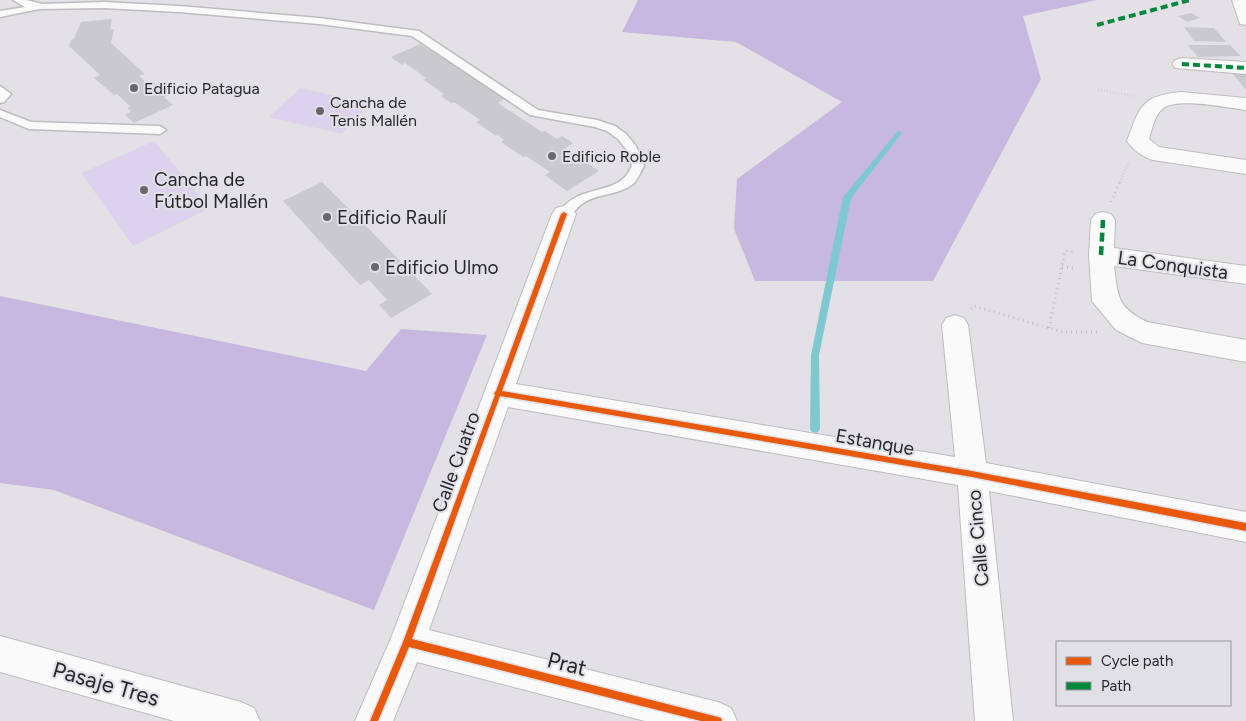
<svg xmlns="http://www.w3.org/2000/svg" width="1246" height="721" font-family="Figtree,sans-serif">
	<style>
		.green { fill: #dcd2ee }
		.forest { fill: #c6b8de }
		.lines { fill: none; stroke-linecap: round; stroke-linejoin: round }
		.stream { fill: #7ec8d1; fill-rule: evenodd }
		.building { fill: #cac9cd }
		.lane-casing { stroke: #bdbcbf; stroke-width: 3 }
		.street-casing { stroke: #bdbcbf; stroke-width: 2 }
		.secondary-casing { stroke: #bdbcbf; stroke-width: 2 }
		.path-far1 { stroke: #c1c1c3; stroke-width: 2.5; stroke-dasharray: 0.5 2.5; stroke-linecap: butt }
		.path { stroke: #c1c1c3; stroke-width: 3; stroke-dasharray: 1 4; stroke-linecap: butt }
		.lane { fill: #fbfafb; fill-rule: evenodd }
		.street { fill: #fbfafb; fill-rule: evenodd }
		.secondary { fill: #fbfafb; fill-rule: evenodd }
		.quiet-far1 { stroke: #00873e; stroke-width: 4; stroke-dasharray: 7 4; stroke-linecap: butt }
		.quiet { stroke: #00873e; stroke-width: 4.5; stroke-dasharray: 9 4.5; stroke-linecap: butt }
		.cycleway-casing { stroke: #e2e0e7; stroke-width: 3 }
		.cycleway { fill: #e8590c; fill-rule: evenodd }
		.poi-dot { fill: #69676b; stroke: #e2e0e7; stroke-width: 2 }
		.labels { text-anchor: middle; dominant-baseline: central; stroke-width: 4; stroke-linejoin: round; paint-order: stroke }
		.far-poi-label { font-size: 16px; fill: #272629; stroke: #e2e0e7; text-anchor: start }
		.poi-label { font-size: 19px; fill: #272629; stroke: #e2e0e7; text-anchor: start }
		.street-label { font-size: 19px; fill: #272629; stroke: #e2e0e7 }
		.near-street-label { font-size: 22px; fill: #272629; stroke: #e2e0e7 }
	</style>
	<rect width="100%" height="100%" fill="#e3e1e6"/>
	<!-- green -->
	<path class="green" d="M300 88 370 104 342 134 269 117Z
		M154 141 210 208 133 246 81 173Z"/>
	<!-- forest -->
	<path class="forest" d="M638 0H1097L1023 16 1041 79 933 281H755L734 229 737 179 842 102 736 42 622 32Z
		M0 296 366 371 401 329 487 335 374 610 54 490 0 483Z"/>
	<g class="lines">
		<!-- stream -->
		<path class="stream" d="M899 131 902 133 901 134 851 198 819 355 820 429 818 432 815 433 812 432 810 429 811 355 843 197 897 132Z"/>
	</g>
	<!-- building -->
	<path class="building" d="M1191 13 1200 18 1187 22 1178 16Z
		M112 19 110 30 114 29 111 43 145 74 139 76 147 83 152 81 169 95 164 97 173 105 134 123 125 115 131 112 127 108 131 107 117 94 114 95 94 78 100 75 69 46 71 40 74 39 81 22Z
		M1184 27 1214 28 1226 42 1194 41Z
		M420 44 431 51 433 50 504 99 498 103 542 132 545 131 557 139 562 136 573 143 565 148 599 171 567 191 545 175 550 172 526 156 523 157 501 142 504 140 498 135 496 136 476 122 480 120 454 102 451 103 441 96 444 94 424 80 426 78 405 63 402 65 391 57Z
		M1188 45H1230L1241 56 1198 57Z
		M1232 73H1246V90Z
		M322 182 373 233 432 294 391 318 379 305 387 300 369 280 360 285 283 201Z"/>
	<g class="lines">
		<!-- lane casing -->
		<g class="lane-casing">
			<path id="lane" d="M13 0H26L43 4 104 2 179 6 319 18 419 31 538 110 597 120 615 126 626 134 636 146 644 166C641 171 638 179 634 183 619 196 596 193 582 204 574 209 571 220 559 217L558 214C576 185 609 195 626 176 628 174 630 169 632 166L626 149 618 139 607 131 595 127 530 115 412 36 319 24 179 12 104 8 39 9 0 17V11L25 7Z
				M0 86 11 94 4 102 0 103Z
				M0 110 31 122 160 126 166 130 160 134 29 129 0 117Z"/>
		</g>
		<!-- street casing -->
		<g class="street-casing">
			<path id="street" d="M1182 58 1246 62V74L1175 68 1172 64 1175 60Z
				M1181 92 1246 98V110C1227 108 1175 96 1161 110 1154 117 1152 130 1149 139L1159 147 1246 160V174L1153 160C1143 157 1133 150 1127 141 1140 106 1141 96 1181 92Z
				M564 206 572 208 576 214 516 384 955 457 942 325 946 318 955 315 964 318 968 325 986 463 1246 512V542L989 491 1013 721H975L958 485 508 407 429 630 718 702 731 708 737 721H645L417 662 393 721H355L391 638 552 214 556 208Z
				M1103 212 1111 214 1115 220 1114 248 1246 266V284L1114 266C1118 297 1117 307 1147 322L1246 340V362L1142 343 1116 330 1092 301 1089 255 1091 220 1095 214Z
				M0 636 241 702 254 708 260 721H174L0 672Z"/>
		</g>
		<!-- secondary casing -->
		<g class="secondary-casing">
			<path id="secondary" d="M1232 0H1246V25L1240 24Z"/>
		</g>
		<!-- path-far1 -->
		<path class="path-far1" d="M1098 90 1135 96
			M1120 182 1129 161"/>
		<!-- path -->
		<path class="path" d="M1111 202 1120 181
			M1062 267 1076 268
			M971 309 974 306 1063 332H1099
			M1049 328 1065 251 1076 252"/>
		<!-- lane -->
		<use href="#lane" class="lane"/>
		<!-- street -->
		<use href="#street" class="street"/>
		<!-- secondary -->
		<use href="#secondary" class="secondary"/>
		<!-- quiet-far1 -->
		<path class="quiet-far1" d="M1097 25 1190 0
			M1182 64 1246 68"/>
		<!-- quiet -->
		<path class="quiet" d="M1101 255 1103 220"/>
		<!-- cycleway casing -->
		<g class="cycleway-casing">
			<path id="cycleway" d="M564 212 567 214 502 391 972 471 1246 523V531L972 477 500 396 412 639 718 717 721 718 722 721H701L409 647 378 721H370L403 642 495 395 494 393 496 391 561 214Z"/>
		</g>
		<!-- cycleway -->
		<use href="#cycleway" class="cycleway"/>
	</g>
	<!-- markers -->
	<g class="poi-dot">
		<circle cx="134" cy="88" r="5"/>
		<circle cx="320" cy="111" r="5"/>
		<circle cx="552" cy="156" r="5"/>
		<circle cx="144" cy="190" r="5"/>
		<circle cx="327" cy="217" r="5"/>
		<circle cx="375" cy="267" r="5"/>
	</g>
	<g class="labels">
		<!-- far-poi labels -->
		<g class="far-poi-label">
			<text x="144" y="88">Edificio Patagua</text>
			<text x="330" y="102">Cancha de<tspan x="330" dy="18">Tenis Mallén</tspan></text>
			<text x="562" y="156">Edificio Roble</text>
		</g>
		<!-- poi labels -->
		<g class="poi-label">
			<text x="154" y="179">Cancha de<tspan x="154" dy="22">Fútbol Mallén</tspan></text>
			<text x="337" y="217">Edificio Raulí</text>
			<text x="385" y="267">Edificio Ulmo</text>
		</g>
		<!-- street labels -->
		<g class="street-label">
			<text transform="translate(1173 265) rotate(8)">La Conquista</text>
			<text transform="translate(875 442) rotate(10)">Estanque</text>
			<text transform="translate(456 462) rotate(-70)">Calle Cuatro</text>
			<text transform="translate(978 538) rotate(-95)">Calle Cinco</text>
		</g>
		<!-- near-street labels -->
		<g class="near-street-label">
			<text transform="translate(567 664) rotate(14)">Prat</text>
			<text transform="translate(106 684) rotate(16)">Pasaje Tres</text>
		</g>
	</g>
	<!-- legend -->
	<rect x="1056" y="641" width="175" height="65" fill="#e2e0e7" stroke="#97969b"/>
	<rect x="1066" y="657" width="25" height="8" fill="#e8590c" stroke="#97969b"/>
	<text x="1101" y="666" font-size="15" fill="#272629">Cycle path</text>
	<rect x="1066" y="682" width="25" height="8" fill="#00873e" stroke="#97969b"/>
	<text x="1101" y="691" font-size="15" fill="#272629">Path</text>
</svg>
